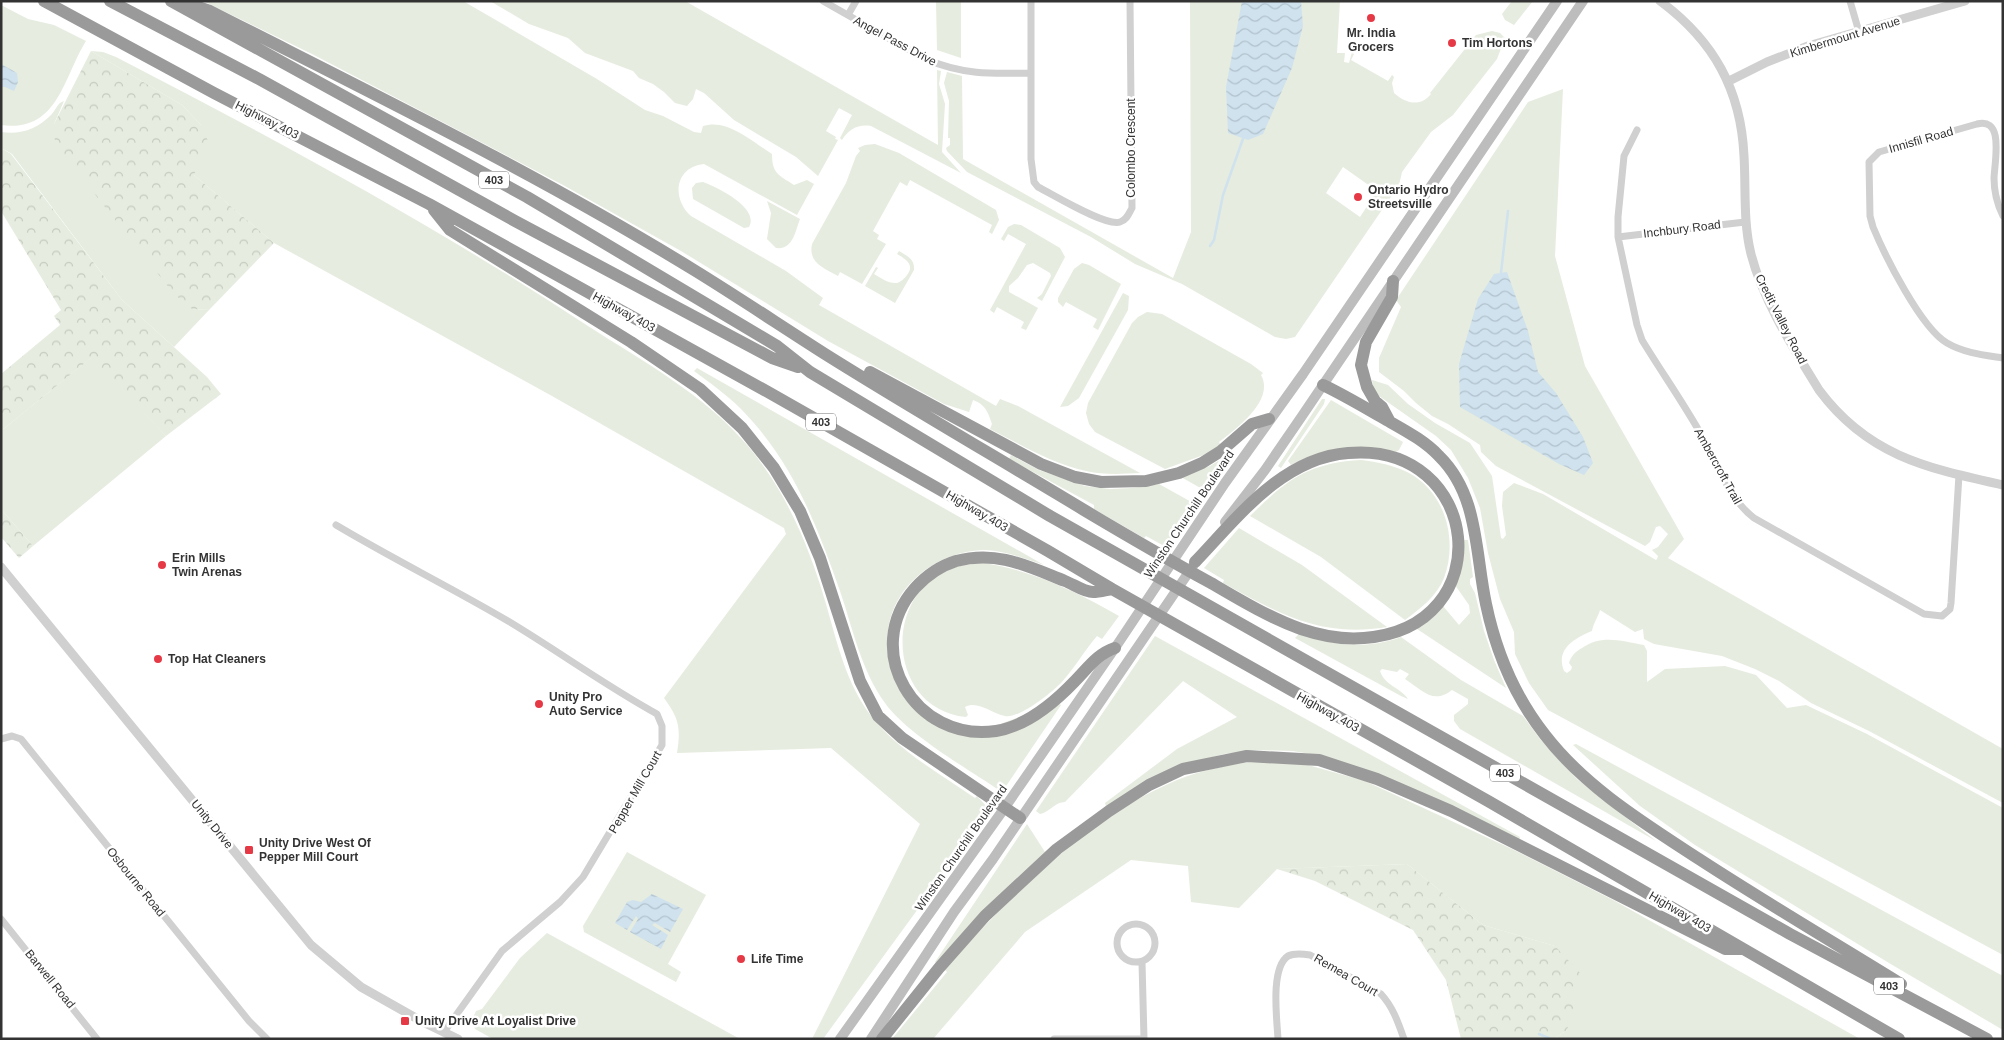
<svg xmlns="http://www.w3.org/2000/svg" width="2004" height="1040" font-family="Arial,sans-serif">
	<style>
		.green { fill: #e6ecdf; fill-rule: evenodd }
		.forest { fill: url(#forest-crowns) }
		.water { fill: url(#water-waves) }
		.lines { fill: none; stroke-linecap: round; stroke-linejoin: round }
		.stream { stroke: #cfe2ee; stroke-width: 2.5 }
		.minor { stroke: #d0d0d0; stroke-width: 7 }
		.tertiary { stroke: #d0d0d0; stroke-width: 9 }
		.secondary { stroke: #bdbdbd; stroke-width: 10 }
		.motorway { stroke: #9a9a9a; stroke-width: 12 }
		.poi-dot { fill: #e63946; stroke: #fff; stroke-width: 2 }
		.labels { text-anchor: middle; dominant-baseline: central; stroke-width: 5; stroke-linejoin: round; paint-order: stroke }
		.shield { fill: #fff; stroke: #707070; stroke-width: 1 }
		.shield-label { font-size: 11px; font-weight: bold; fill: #333 }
		.poi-label { font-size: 12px; font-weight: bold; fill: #333; stroke: #fff; text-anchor: start }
		.street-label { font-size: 12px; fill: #333; stroke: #fff }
	</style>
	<defs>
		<pattern id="forest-crowns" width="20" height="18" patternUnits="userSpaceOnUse" patternTransform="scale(1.25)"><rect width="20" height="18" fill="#e6ecdf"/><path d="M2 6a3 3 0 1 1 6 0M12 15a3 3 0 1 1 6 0" fill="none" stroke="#c6cbc0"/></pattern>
		<pattern id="water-waves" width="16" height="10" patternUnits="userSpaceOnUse" patternTransform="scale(1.25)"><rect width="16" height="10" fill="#cfe2ee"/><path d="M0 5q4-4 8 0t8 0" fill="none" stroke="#b2c2cd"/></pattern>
	</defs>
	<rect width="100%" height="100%" fill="#fff"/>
	<!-- green -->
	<path class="green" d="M203 1H463L597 79 645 110 663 116 694 132 701 133 703 126C727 118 753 142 772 154 772 174 779 175 794 185L807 180 814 184 797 215 704 164C675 167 671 198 691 216L786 271 823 298 819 305 996 406 1000 399 1018 406 1140 473C1122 474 1104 475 1086 471 1052 464 1020 444 990 429L992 424C988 412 985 404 973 400L969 412 944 404 828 341 681 251 563 185 312 54Z
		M490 1H685L938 145 937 70 941 71 939 84 945 104 942 152 961 173 871 126C858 124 849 129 842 140L840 138 852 115 839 108 826 131 836 137 835 139 838 140 818 176 796 157 734 120 704 93 696 89 693 99 687 106 675 103 664 92 653 84 639 78 633 71 585 53 568 38 529 24Z
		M936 1H961V58L937 50Z
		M1190 1H1340L1337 53H1345L1344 62 1349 63 1352 52 1354 54 1351 60 1388 81 1392 75 1394 77 1392 83 1394 93C1406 104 1421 107 1431 94L1430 93 1476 35 1492 31 1500 33 1505 38 1497 59 1453 115 1431 132 1402 172 1399 185 1295 337 1286 339 1275 337 1182 284 1135 264 1091 237 967 172 947 151 946 148 950 145V138H948L949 101 944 83 947 72 962 76 963 159 1173 278 1191 232ZM1343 167 1377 191 1360 217 1326 193Z
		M1512 1H1533L1514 25 1505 20 1502 14Z
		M1 5 28 19 54 25 86 41C63 78 58 133 1 125Z
		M91 51 103 52 116 57C277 140 437 227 588 326 644 362 705 395 748 446 787 493 809 546 826 604 836 639 845 678 866 709 892 747 937 772 975 798L977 796 987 807 988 813 823 1039H812L920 824 831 748 677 753C681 728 679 718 664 698L786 534 784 528 552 396 274 243 194 175 201 125 182 105Z
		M1563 89 1555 256 1585 366 1684 539 1668 558 2003 749V803L1869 731 1811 703 1779 681 1755 669 1722 656 1654 644 1644 639 1643 629 1635 632 1600 610C1598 617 1593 624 1592 631 1575 638 1555 649 1564 671L1567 673 1571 670 1572 667 1569 663C1571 656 1576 651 1582 648 1601 634 1622 641 1644 645L1647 651V682L1665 669 1725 666 1756 675 1787 708 1806 705 1867 734 2003 808V955L1548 710 1529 683 1515 654 1514 632 1500 599 1488 553 1480 508 1468 478 1451 450 1436 436 1379 396 1373 387 1372 380 1388 385 1408 404 1435 423 1470 443 1492 476 1501 538 1503 539 1506 535 1502 506 1503 492 1514 483 1543 494 1656 560 1657 559 1658 556 1652 550 1658 547 1668 534 1660 526 1656 527 1650 542 1645 546 1496 466 1481 452 1480 445 1448 424 1432 416 1416 403 1404 391 1379 372V358L1401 307 1396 300 1528 102Z
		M64 101 54 124 192 309 209 310 174 347 122 300 12 154 1 148V132C21 135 37 129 51 115 56 110 57 103 64 101Z
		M875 144 899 153 996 210 999 220 992 234 989 232 992 225 910 180 907 186 900 182 873 231 879 235 877 239 886 244 862 284 840 272 838 276C824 268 808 263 812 244L846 183 856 156 860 151 858 148 865 145Z
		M703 182C717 187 760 208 749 227L744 228 693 199 692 188 696 183Z
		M767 201 800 219C795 232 793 250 776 248L767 239 771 213Z
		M1014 224 1021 225 1060 248 1065 257 1042 301 1037 298 1042 294 1051 276 1050 273 1033 263 1027 265 1018 278 1009 286V292L1038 308 1026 330 1021 328 1024 322 997 307 994 313 990 310 1026 244 1008 234 1004 241 1001 239 1008 227Z
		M899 251C907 256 915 259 914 270L895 303 865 286 876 267 878 268 874 274C881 278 889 284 897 283 901 282 905 278 907 275 915 265 906 259 897 254Z
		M1082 263 1089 265 1121 284 1098 330 1093 327 1097 319 1066 302 1063 307 1058 302V298L1074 269Z
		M1123 293 1129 296 1128 310 1079 398 1068 406 1060 407Z
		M1147 312 1162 314 1251 364 1263 373 1261 375C1275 400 1237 428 1219 442L1221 446 1209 453 1165 469 1095 432 1089 424 1086 413 1088 403 1132 323 1138 317Z
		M92 357 166 436 33 546 1 509V431Z
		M697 368 1044 565C1025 559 1006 551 986 550 935 550 884 591 888 645 890 660 897 676 901 689L970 735 1058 703 1061 705 1002 792C968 769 908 735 885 703 861 670 853 629 840 591 816 523 793 462 741 409 727 395 710 383 694 371Z
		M1322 399H1325L1324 404 1281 468 1278 466Z
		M1331 400 1403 442 1399 450 1396 452C1356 444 1327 446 1291 465L1288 461Z
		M1011 455 1039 470 1085 486 1110 489 1132 488 1159 484 1195 504 1166 547 1146 536 1144 538 1094 509V505L1009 459Z
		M1361 460C1377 462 1394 465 1409 473 1446 493 1458 541 1444 578 1437 596 1420 609 1405 620L1321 557 1250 516C1286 480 1308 463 1361 460Z
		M1218 461 1221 463 1204 490 1181 477 1210 466Z
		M1239 528 1302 565 1387 627C1320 638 1280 614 1223 583L1224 580 1204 568Z
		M1464 540H1468L1473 577 1470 579V584L1475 593 1484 631 1494 660 1506 688 1417 629 1436 615 1443 606 1459 625 1470 613 1469 605 1455 585 1463 561Z
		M984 563C1031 570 1078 592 1119 616L1102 639 1097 636C1084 651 1074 669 1061 683 1051 693 1019 719 1005 716 992 714 978 700 965 707L968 715 966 717C888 709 881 596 950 569 961 565 972 564 984 563Z
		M1299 634C1333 645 1366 650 1401 637L1461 680 1523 716 1540 739 1577 779 1656 841 1460 729 1454 721V715L1468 704V699L1452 690C1433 705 1422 690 1405 679L1409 674 1400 669 1397 672 1382 669 1380 671C1385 686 1400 687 1408 699L1401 696 1295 638Z
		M1155 636 1520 837 1519 840 1316 755 1293 751 1257 750 1224 754 1201 760 1106 806 1105 803 1177 749 1237 717 1183 681 1065 802C1055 802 1050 812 1040 814L1036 811Z
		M1576 744 2003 976V1030L1889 963 1695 845 1640 806 1573 745Z
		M1255 761 1308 765 1365 781 1512 849 1615 901 1860 1039H1554L1567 1030 1555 946 1483 925 1407 864 1277 869 1239 908 1191 902 1188 866 1131 860 1025 932 933 1039H892L947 972 944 969C1010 898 1086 818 1177 780 1202 770 1229 765 1255 761Z
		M1027 824 1045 852 937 964 935 962Z
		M627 852 706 895 668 964 681 972 676 982 584 932 583 926Z
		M547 933 740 1039H493L475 1029 472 1020 476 1011 482 1009 520 958Z"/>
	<!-- forest -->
	<path class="forest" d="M91 51 182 105 201 125 208 141 194 175 274 243 209 310 192 309 174 294 55 144 54 124Z
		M1 148 11 154 122 300 207 377 221 394 166 436 91 358 1 431V374L60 325 54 316 61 310 1 211Z
		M1 509 33 546 19 558 1 537Z
		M1407 864 1483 925 1555 946 1582 975 1567 1030 1554 1039H1461L1446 980 1413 930 1315 881 1277 869Z"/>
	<!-- water -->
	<path class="water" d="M1242 1H1301L1303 26 1292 68 1263 134 1248 140 1228 133 1226 87Z
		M1 64 17 73 18 82 14 91 5 87H1Z
		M1507 272 1528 331 1538 372 1556 393 1583 437 1593 463 1584 475 1559 464 1460 407 1459 364 1478 299 1494 274Z
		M652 894 683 909 670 932 655 923 652 925 668 935 661 949 630 932 638 919 636 916 627 930 615 923 627 902 633 900 641 902Z"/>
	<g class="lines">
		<!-- stream -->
		<path class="stream" d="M1210 246 1214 240 1223 195 1244 136
			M1501 273 1508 211
			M1539 1034 1551 1039"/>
		<!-- minor -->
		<path class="minor" d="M823 1 925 59C964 75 990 74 1031 73
			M1031 1V159L1034 182 1038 187C1054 195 1106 227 1120 222 1127 220 1129 213 1132 208L1130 1
			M1850 1 1859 32
			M848 15 856 1
			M1637 130 1624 156 1618 217V237L1637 325 1642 340C1662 373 1685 405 1703 438 1719 466 1728 498 1754 518L1924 614 1942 616 1950 609 1951 603 1959 475
			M2003 216C1997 204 1994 191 1994 178 1995 159 2004 117 1977 124L1879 152 1869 162 1870 216 1873 227C1885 256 1921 328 1947 343 1964 353 1984 355 2003 358
			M1618 237 1745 222
			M336 525C393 559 452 588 508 621 558 651 606 686 657 714L662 726V745L583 877 560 902 502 951 444 1032
			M1 739 12 736 21 739 249 1021 267 1039
			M1 919 97 1039
			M1117 943a19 19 0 1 1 38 0a19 19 0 1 1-38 0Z
			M1142 962 1144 1039
			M1054 1039H1144
			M1278 1039C1277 1020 1270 968 1288 956 1294 953 1304 954 1310 955L1381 994C1393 1007 1398 1022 1404 1039"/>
		<!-- tertiary -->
		<path class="tertiary" d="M1660 1C1714 41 1741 90 1744 156 1746 189 1743 222 1751 254 1763 301 1794 349 1819 390 1868 456 1927 468 2003 485
			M1729 81 1767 62 1808 46 1965 1
			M1 567 311 945 361 987 423 1022 458 1039"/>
		<!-- secondary -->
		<path class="secondary" d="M1225 522 1265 470 1302 416 1583 1
			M840 1039 1001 813 1115 648 1225 483 1303 374 1557 1
			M871 1039 954 912 993 859 1193 566"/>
		<!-- motorway -->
		<path class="motorway" d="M44 1 214 93 429 204 768 392 1048 551 1112 589 1488 801 1899 1039
			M110 1 259 79 515 221 772 358 798 367
			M171 1 527 197 777 346 810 372 1050 516 1790 934 1987 1039
			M186 3 210 11C373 94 538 174 694 270 738 297 781 326 825 354 911 408 998 458 1084 510 1126 535 1169 560 1211 583 1240 600 1270 618 1301 629 1322 636 1342 640 1364 638 1502 628 1482 441 1348 453 1282 458 1237 518 1195 562
			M434 210 450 230 631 342 700 389 742 428 774 468 800 511 820 558 860 681 878 716 902 738 1020 818
			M870 372 1041 464 1075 477 1101 482 1146 481 1179 473 1202 463 1221 451 1252 424 1269 419
			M1323 385C1344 395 1364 407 1385 419 1404 430 1424 440 1439 456 1479 495 1475 553 1486 604 1496 652 1515 697 1545 735 1585 787 1644 823 1699 859 1765 902 1833 942 1901 984
			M1390 422 1382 407 1375 401 1367 387 1361 365 1366 342 1392 297 1393 281
			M1112 589C1106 590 1099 592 1093 592 1084 592 1073 584 1065 581 1027 566 997 550 956 561 940 566 926 576 915 588 860 650 915 743 996 731 1027 726 1054 703 1075 681 1088 668 1097 654 1115 648
			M882 1039 939 968 985 916 1057 849 1109 811 1149 785 1183 769 1247 756 1319 760 1377 779 1451 811 1725 949H1743"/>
	</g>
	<!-- markers -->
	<g class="poi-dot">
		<circle cx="1371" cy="18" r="5"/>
		<circle cx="1452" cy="43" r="5"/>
		<circle cx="1358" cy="197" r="5"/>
		<circle cx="162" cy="565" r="5"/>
		<circle cx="158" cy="659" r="5"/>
		<circle cx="539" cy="704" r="5"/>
		<rect x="244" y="845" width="10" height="10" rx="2.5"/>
		<circle cx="741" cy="959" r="5"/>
		<rect x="400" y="1016" width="10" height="10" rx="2.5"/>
	</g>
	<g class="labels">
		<!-- shield labels -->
		<g class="shield">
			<rect x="479" y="171.5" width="30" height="17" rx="4"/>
			<rect x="806" y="413.5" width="30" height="17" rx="4"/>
			<rect x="1490" y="764.5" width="30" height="17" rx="4"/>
			<rect x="1874" y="977.5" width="30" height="17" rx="4"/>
		</g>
		<g class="shield-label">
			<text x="494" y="180">403</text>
			<text x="821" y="422">403</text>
			<text x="1505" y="773">403</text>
			<text x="1889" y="986">403</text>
		</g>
		<!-- poi labels -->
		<g class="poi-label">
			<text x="1371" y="33" text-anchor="middle">Mr. India<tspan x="1371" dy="14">Grocers</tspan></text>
			<text x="1462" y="43">Tim Hortons</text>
			<text x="1368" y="190">Ontario Hydro<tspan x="1368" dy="14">Streetsville</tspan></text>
			<text x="172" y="558">Erin Mills<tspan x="172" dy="14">Twin Arenas</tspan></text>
			<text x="168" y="659">Top Hat Cleaners</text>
			<text x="549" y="697">Unity Pro<tspan x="549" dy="14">Auto Service</tspan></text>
			<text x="259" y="843">Unity Drive West Of<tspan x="259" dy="14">Pepper Mill Court</tspan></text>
			<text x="751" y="959">Life Time</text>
			<text x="415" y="1021">Unity Drive At Loyalist Drive</text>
		</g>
		<!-- street labels -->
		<g class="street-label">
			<text transform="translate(1845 37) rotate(-17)">Kimbermount Avenue</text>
			<text transform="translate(895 41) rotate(28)">Angel Pass Drive</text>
			<text transform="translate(267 120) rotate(27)">Highway 403</text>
			<text transform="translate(1921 140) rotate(-16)">Innisfil Road</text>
			<text transform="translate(1131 148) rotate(-90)">Colombo Crescent</text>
			<text transform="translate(1682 229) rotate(-7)">Inchbury Road</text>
			<text transform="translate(624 312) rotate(29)">Highway 403</text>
			<text transform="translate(1781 319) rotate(63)">Credit Valley Road</text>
			<text transform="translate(1718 466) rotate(61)">Ambercroft Trail</text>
			<text transform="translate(977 511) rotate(30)">Highway 403</text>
			<text transform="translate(1189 514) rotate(-56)">Winston Churchill Boulevard</text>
			<text transform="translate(1328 712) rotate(29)">Highway 403</text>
			<text transform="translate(635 792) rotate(-60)">Pepper Mill Court</text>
			<text transform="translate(212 824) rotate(51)">Unity Drive</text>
			<text transform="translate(961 848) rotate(-55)">Winston Churchill Boulevard</text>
			<text transform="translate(136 882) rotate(51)">Osbourne Road</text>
			<text transform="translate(1680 912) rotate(30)">Highway 403</text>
			<text transform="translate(1346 975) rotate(30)">Remea Court</text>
			<text transform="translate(50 979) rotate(51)">Barwell Road</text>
		</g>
	</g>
	<!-- border -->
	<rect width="2004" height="1040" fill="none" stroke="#333333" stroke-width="5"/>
</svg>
